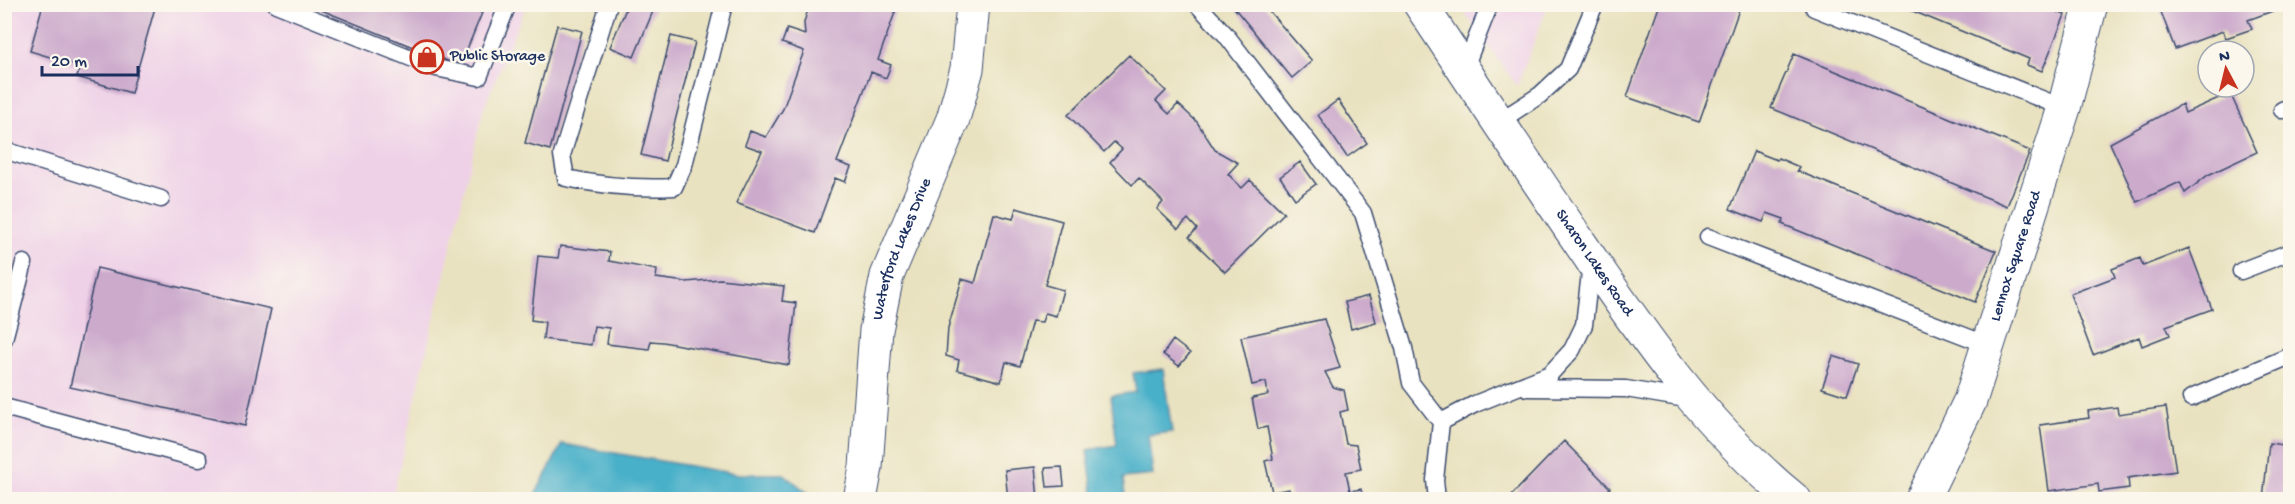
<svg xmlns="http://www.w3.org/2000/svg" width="2295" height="504" font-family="'Gochi Hand',sans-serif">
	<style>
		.built { fill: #eed0e7 }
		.water { fill: #4ab0c9; stroke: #327094; stroke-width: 1.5 }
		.building { fill: #cac }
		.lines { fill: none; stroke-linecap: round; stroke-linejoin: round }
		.service-casing { stroke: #3a4a6d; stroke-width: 19 }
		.minor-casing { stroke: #3a4a6d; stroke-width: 35 }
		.tertiary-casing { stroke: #3a4a6d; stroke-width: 35 }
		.service { stroke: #fff; stroke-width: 16 }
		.minor { stroke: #fff; stroke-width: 33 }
		.tertiary { stroke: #fff; stroke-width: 33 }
		.labels { text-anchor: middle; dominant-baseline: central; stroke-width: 5; stroke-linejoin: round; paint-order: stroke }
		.poi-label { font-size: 16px; fill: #1b2f5e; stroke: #fbf7ec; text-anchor: start }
		.street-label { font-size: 16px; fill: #1b2f5e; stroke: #fbf7ec }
	</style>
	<rect width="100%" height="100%" fill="#fbf7ec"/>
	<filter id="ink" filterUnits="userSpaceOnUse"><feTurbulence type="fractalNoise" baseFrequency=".0167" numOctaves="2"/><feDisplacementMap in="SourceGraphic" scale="12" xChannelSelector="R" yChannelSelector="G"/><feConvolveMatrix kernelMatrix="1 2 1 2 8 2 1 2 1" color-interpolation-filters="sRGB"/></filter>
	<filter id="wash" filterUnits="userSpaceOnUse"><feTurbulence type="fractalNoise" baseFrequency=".008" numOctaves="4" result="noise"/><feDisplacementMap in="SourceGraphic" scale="24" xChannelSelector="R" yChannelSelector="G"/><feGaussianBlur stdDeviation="1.35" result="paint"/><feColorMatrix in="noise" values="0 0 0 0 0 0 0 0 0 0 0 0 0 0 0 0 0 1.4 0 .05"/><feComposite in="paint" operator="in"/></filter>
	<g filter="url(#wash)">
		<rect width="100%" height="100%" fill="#e9e2c0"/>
		<!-- built -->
		<path class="built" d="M4 5H526L483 110 392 499H5Z
			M1459 5H1548L1517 86Z"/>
		<!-- water -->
		<path class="water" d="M1163 369 1172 432 1148 435 1153 475 1123 478 1125 495 1094 499 1087 450 1117 445 1111 396 1136 392 1133 373Z
			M562 444 737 474H784L809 494 808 499H533Z"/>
		<g id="blocks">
			<!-- building -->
			<path class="building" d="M43 4H156L131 93 77 77 80 66 30 51Z
				M628 4H656L634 57 610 47Z
				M810 4H898L878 60 891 65 886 78 871 72 837 162 851 167 845 182 835 178 815 233 736 203 762 151 745 145 750 131 766 137 783 109 804 51 782 43 787 29 805 35 804 22Z
				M1231 4H1263L1312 61 1292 78Z
				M1660 4H1741L1699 122 1627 97Z
				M2048 4 2047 8 2065 15 2042 71 2027 65 2029 59 1898 5Z
				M2158 4H2289V5L2248 20 2252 29 2226 38 2223 31 2175 49Z
				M309 5H462L482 13 460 66Z
				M557 25 582 31 550 150 525 143Z
				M671 36 695 42 665 161 641 155Z
				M1794 54 2030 151 2007 206 1771 108Z
				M1129 55 1166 91 1156 101 1169 114 1178 104 1197 122 1215 150 1238 163 1228 174 1242 188 1250 180 1284 213 1225 272 1189 237 1197 229 1188 219 1178 229 1157 209 1163 202 1139 178 1132 185 1110 162 1122 149 1114 142 1104 152 1068 115Z
				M2230 93 2257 152 2208 175 2185 193 2180 182 2137 202 2110 143 2182 104 2185 113Z
				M1338 100 1367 143 1347 157 1318 115Z
				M1754 151 1777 160 1778 158 1799 167 1797 171 1996 251 1975 302 1782 224 1784 219 1767 213 1763 222 1730 209Z
				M1300 162 1316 184 1295 199 1280 177Z
				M1016 208 1062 221 1045 285 1063 290 1056 316 1045 313 1042 322 1032 321 1020 366 1006 362 1001 382 957 370 959 360 946 356 948 328 962 279 975 283 994 214 1013 219Z
				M560 246 610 252 609 261 657 270 656 278 686 282 720 279 784 286 782 301 796 303 789 365 663 342 651 341 649 349 607 344 609 328 594 326 591 345 543 339 545 322 531 320 538 256 558 258Z
				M2189 248 2212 309 2166 326 2170 335 2142 346 2139 337 2093 355 2070 294 2115 277 2112 269 2140 258 2143 266Z
				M97 268 271 309 245 426 70 387Z
				M1369 296 1376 322 1351 329 1345 302Z
				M1324 319 1340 368 1325 372 1333 387 1344 390 1348 410 1340 412 1346 444 1356 445 1361 469 1346 472 1350 491 1361 489 1363 500H1291L1289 489 1272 492 1265 461 1273 459 1267 427 1258 429 1252 398 1268 395 1266 382 1252 385 1241 337Z
				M1173 340 1190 353 1179 366 1163 354Z
				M1833 356 1858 364 1847 396 1822 388Z
				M2117 407 2118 414 2166 407 2176 471 2128 478 2129 488 2099 492 2098 484 2049 491 2040 425 2089 418 2088 411Z
				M1564 441 1610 488 1604 494 1610 500H1507Z
				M2269 443 2290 446V500H2263Z
				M1035 467 1038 500H1008L1005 470Z
				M1062 467 1064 486 1047 487 1045 468Z"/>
		</g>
	</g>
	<g filter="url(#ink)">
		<use href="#blocks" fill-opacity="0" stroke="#3a4a6d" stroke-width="1.5"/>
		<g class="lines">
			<!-- service casing -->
			<g class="service-casing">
				<path id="service" d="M276 4 436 68 479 77 508 4
					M609 4 562 155 566 178C603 186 637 189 674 187L684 165 724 4
					M1197 4 1226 35 1363 213 1404 348 1411 383 1441 422 1435 480 1437 500
					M1814 8 2064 108
					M1464 70 1490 4
					M2282 110 2290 107
					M1498 122 1540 95 1568 69 1595 4
					M4 150 161 199
					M1708 237 1988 345
					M2241 271 2290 252
					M4 339 24 263
					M1527 388 1626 389 1692 400
					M2191 398 2290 356
					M4 407 199 459
					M1441 422 1475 404 1550 374 1572 350 1584 325 1591 264"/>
			</g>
			<!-- minor casing -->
			<g class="minor-casing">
				<g id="minor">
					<path id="s1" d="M860 500 866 467 876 330 887 276 953 119 967 69 973 4"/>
					<path id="s2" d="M1922 500 1970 401 2064 108 2091 4"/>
				</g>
			</g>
			<!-- tertiary casing -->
			<g class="tertiary-casing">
				<g id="tertiary">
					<path id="s3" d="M1420 4C1473 84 1526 164 1580 243 1643 336 1706 428 1795 500"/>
				</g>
			</g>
			<!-- service -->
			<use href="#service" class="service"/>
			<!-- minor -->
			<use href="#minor" class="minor"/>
			<!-- tertiary -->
			<use href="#tertiary" class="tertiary"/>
		</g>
	</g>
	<!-- icons -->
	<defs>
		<g id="shop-ring" transform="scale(1.725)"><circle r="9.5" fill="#fbf7ec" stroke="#c8321e" stroke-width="1.5"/><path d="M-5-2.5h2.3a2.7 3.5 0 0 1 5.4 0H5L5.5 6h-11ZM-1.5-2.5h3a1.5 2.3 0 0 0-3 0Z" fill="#c8321e"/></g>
	</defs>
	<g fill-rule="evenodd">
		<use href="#shop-ring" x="427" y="57"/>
	</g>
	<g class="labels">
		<!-- poi labels -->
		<g class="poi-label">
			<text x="450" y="57">Public Storage</text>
		</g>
		<!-- street labels -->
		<g class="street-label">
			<text stroke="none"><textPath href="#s1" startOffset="256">Waterford Lakes Drive</textPath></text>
			<text stroke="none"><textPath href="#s2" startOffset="262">Lennox Square Road</textPath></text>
			<text stroke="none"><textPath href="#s3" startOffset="312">Sharon Lakes Road</textPath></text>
		</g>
	</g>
	<!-- margin -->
	<rect width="2295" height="504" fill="none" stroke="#fbf7ec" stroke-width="24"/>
	<!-- north arrow -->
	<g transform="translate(2226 69) rotate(353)"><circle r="28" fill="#fbf7ec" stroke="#a1a7b3" stroke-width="1.5"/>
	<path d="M0-4.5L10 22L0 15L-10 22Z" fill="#c8321e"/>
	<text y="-9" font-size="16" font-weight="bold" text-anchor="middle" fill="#1b2f5e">N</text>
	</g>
	<!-- scale -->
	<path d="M42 66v9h96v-9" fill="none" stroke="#1b2f5e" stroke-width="3"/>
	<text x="51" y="66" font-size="18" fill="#1b2f5e" stroke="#fbf7ec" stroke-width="4.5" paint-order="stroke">20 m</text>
</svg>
